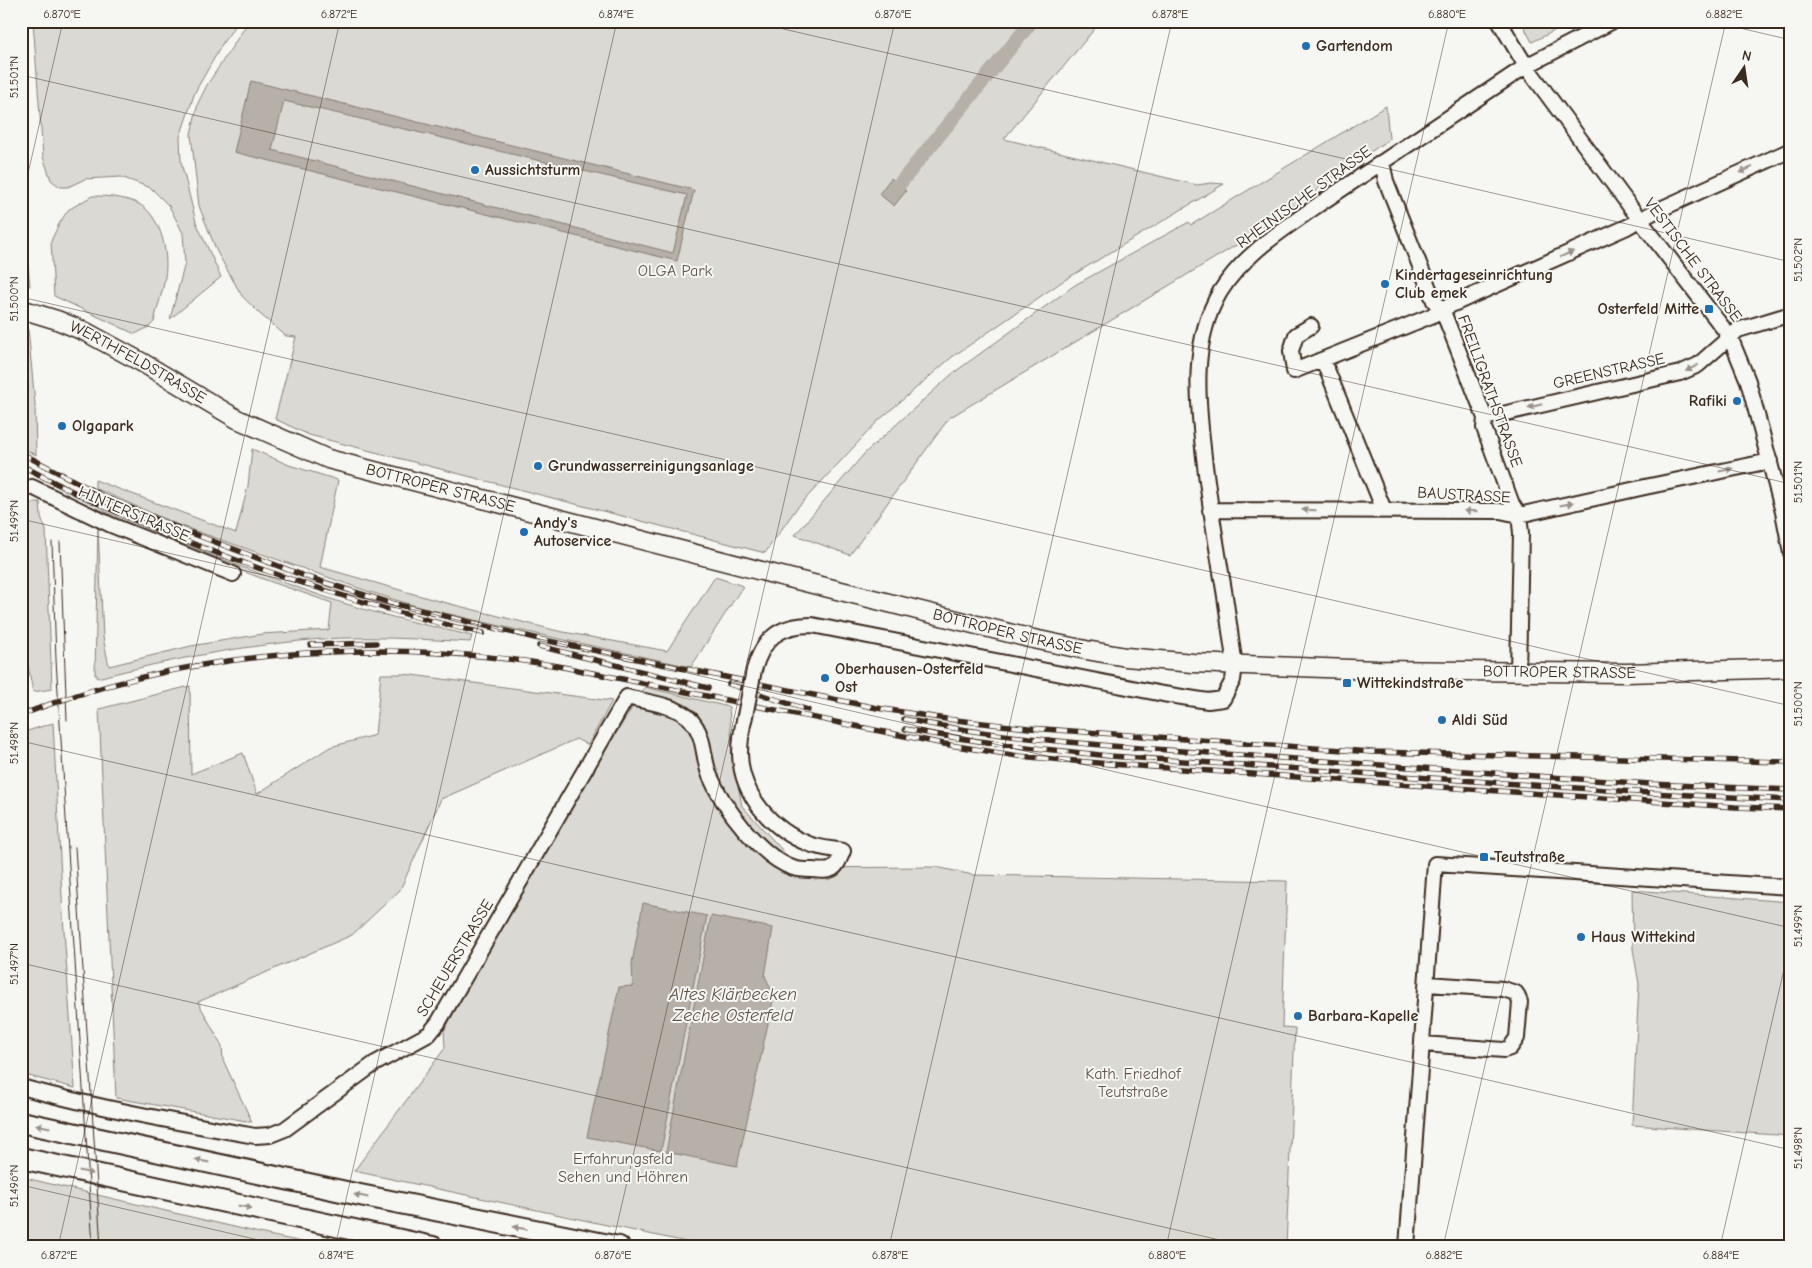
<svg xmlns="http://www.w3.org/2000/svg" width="1812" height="1268" font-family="'Comic Neue',sans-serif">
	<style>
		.green { fill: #dad9d3; stroke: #8a8278 }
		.water { fill: #b6b0a9; stroke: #857a71; fill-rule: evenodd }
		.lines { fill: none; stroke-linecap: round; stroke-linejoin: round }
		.canal { stroke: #b6b0a9; stroke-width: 14 }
		.minor-casing { stroke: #3b2a1e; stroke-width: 18 }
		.major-casing { stroke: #3b2a1e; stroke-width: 21 }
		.highway-casing { stroke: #3b2a1e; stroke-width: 24 }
		.minor { stroke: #f6f6f2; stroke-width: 14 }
		.major { stroke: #f6f6f2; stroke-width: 18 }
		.highway { stroke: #f6f6f2; stroke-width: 20 }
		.tram { stroke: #3b2a1e; stroke-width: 1 }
		.rail-casing { stroke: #3b2a1e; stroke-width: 5.5 }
		.rail { stroke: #f6f6f2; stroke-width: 4; stroke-dasharray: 11; stroke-linecap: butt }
		.minor-bridge-casing { stroke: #3b2a1e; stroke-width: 18; stroke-linecap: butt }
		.minor-bridge { stroke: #f6f6f2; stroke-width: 14 }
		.oneway { fill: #989088 }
		.ticks { fill: none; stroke: #3b2a1e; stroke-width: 1; stroke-opacity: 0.45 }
		.poi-dot { fill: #1f6fb2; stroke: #f6f6f2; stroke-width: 2 }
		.labels { text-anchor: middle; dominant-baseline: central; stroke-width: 4; stroke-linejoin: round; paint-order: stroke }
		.poi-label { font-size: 16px; font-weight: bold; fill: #3b2a1e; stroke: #f6f6f2; text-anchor: start }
		.street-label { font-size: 16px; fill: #3b2a1e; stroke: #f6f6f2 }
		.park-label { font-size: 16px; fill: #63564b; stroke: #f6f6f2 }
		.water-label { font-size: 18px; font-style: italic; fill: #605248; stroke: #f6f6f2 }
		.neatline { fill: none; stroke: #3b2a1e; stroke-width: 2 }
		.ticks-label { font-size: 12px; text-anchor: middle; fill: #3b2a1e }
	</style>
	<rect width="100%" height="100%" fill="#f6f6f2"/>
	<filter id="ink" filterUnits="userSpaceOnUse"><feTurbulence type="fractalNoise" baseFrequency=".02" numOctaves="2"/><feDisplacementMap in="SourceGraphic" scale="10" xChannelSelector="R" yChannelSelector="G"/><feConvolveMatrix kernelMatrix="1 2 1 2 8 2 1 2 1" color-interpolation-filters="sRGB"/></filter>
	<g filter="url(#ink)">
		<!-- green -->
		<path class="green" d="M33 21H85L102 25 100 21H239L224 41 195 92 180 137 181 162 196 222 221 277 170 319 185 263 183 233 169 206 151 188 121 177 85 179 68 187H60L51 180 43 157Z
			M249 21H945L964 25 968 21H1101L1004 139 1197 185 1211 183 1224 184 1063 281 952 357 878 421 796 509 765 553 309 435 275 419 296 337 286 336 261 315 242 296 217 252 199 206 191 134 198 103 207 85Z
			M1521 21H1574L1532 42Z
			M1386 106 1389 139 1253 235 949 418 850 555 795 535 864 454 952 374 1075 285 1189 222 1191 225Z
			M21 194 30 286 21 287Z
			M92 196C108 196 122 197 137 203 161 214 169 253 165 277 163 292 157 307 154 322L149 327 135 334 54 296 51 241 59 224 68 210Z
			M21 327 28 328 35 404 36 455 21 447Z
			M252 449 289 465 338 480 320 567 435 600 558 631 667 651 715 577 743 586 691 667 509 628 419 607 370 592 176 524 95 488V480L236 533 248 486Z
			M35 502H40L41 517 46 530 52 689 33 692 21 629V513L30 504Z
			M99 509C179 542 258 575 340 602 383 616 428 625 472 636L470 642C421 639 371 636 322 639 245 645 172 659 97 678V675H95L98 527 103 637 109 666 191 646 262 634 329 630 332 603 263 579 99 515Z
			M381 674H404L612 701 588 745 576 739 441 799 400 890 352 935 198 1002 222 1046 223 1060 252 1122 116 1098 99 709 190 686 191 774 243 753 257 794 330 747 375 735Z
			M645 687 729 707 733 758 742 806 783 851 786 868 936 867 973 875 1287 881 1282 1027 1295 1028 1286 1247H710L354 1171 445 1048 444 1031 500 928 572 804Z
			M53 723 63 916 75 1088 21 1074V733Z
			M1632 890 1791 902V1136L1632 1125 1639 984 1633 949Z
			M21 1177 268 1235 327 1247H21Z"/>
		<!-- water -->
		<path class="water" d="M251 81 694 190 677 261 234 152ZM284 101 687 195 673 253 272 150Z
			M891 178 906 191 894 206 879 194Z
			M643 903 707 916 661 1151 587 1137 619 987 633 986 632 963Z
			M711 916 773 928 765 976 774 996 737 1166 666 1152Z"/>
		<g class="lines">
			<!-- canal -->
			<path class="canal" d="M893 192 1032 21"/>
			<!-- minor casing -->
			<g class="minor-casing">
				<path id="minor" d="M1499 21 1526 66 1640 220 1730 337 1748 381 1783 512 1791 553
					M1382 162 1386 181 1434 301 1442 309 1485 418 1484 428 1512 504 1519 515 1521 533 1518 672
					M1311 326 1296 335 1291 351 1294 371 1431 316 1442 309 1627 227 1654 212 1791 150
					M1323 360 1384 510
					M1485 418 1680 373 1698 365 1738 330 1791 314
					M21 489 32 487 111 525 233 574
					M1210 510 1500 511 1519 515 1645 487 1770 461
					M754 670C763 639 778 625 812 625L1163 694 1208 701 1223 699 1233 680 1235 665C1231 640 1228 615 1224 590 1216 543 1208 496 1203 448 1197 395 1192 340 1220 292 1243 255 1281 231 1315 207L1526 66 1613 21
					M1423 1044 1504 1050 1510 1048 1517 1038 1520 1002 1516 993 1503 989 1427 984
					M21 1087C98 1108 176 1122 255 1136L270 1135 285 1129 374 1064 429 1034 438 1023 627 697C645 702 678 705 691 720 706 737 702 757 710 776 723 807 761 857 793 868 799 870 806 870 812 870 833 872 835 871 843 851 832 849 819 848 809 844 772 830 741 795 740 754 740 741 742 728 745 716
					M1407 1247 1435 864 1791 887"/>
			</g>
			<!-- major casing -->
			<g class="major-casing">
				<g id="major">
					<path id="s1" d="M21 309 57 320 86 332 143 363 237 419 328 459 777 575 1029 638 1086 650 1126 657 1193 663 1377 670 1626 673 1791 668"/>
				</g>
			</g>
			<!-- highway casing -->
			<g class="highway-casing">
				<path id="highway" d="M21 1122 360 1195 619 1247
					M21 1158 433 1247"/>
			</g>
			<!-- minor -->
			<use href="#minor" class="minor"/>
			<!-- major -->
			<use href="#major" class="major"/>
			<!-- highway -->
			<use href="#highway" class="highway"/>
			<!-- tram -->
			<path class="tram" d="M52 542 56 660 93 1247
				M60 542 67 720
				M75 847 101 1247"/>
			<!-- rail casing -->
			<g class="rail-casing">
				<path id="rail" d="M21 453 105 497 173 526 310 578 387 602 539 639 877 708 946 719 1029 728 1372 752 1791 762
					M21 465C98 507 179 540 261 569 334 594 407 617 483 633
					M311 645 376 643
					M539 646 708 688
					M729 684 808 710
					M21 715C191 648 379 637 558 666L944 744 1018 756 1110 764 1470 789 1735 807 1791 809
					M904 719C972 733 1042 740 1111 746L1650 784 1791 790
					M905 729C973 742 1042 749 1110 756L1650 793 1791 800"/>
			</g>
			<!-- rail -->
			<use href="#rail" class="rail"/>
			<!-- minor-bridge casing -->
			<g class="minor-bridge-casing">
				<path id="minor-bridge" d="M745 716 754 670"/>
			</g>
			<!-- minor-bridge -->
			<use href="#minor-bridge" class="minor-bridge"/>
		</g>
		<!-- one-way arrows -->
		<defs><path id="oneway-solid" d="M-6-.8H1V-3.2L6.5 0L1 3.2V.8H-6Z" transform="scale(1.25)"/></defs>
		<g class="oneway">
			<use href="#oneway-solid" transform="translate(1746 170) rotate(156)"/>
			<use href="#oneway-solid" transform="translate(1567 254) rotate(-24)"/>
			<use href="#oneway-solid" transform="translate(1692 368) rotate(153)"/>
			<use href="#oneway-solid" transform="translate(1535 406) rotate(167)"/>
			<use href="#oneway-solid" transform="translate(1726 470) rotate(-12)"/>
			<use href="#oneway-solid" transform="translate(1567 504) rotate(-12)"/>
			<use href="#oneway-solid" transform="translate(1309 510) rotate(-179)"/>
			<use href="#oneway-solid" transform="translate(1471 511) rotate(-179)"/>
			<use href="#oneway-solid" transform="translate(43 1126) rotate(-168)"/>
			<use href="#oneway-solid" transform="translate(202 1161) rotate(-168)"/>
			<use href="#oneway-solid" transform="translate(86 1172) rotate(12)"/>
			<use href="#oneway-solid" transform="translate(361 1196) rotate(-168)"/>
			<use href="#oneway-solid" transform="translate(245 1207) rotate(12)"/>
			<use href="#oneway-solid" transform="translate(520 1228) rotate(-169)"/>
		</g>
	</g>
	<!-- ticks -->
	<path class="ticks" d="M749 21 1791 262M1710 21 1791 40M21 75 1791 484M21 204 63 21M21 297 1791 706M21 519 1791 928M21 741 1791 1150M21 963 1250 1247M21 1185 289 1247M58 1247 340 21M335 1247 617 21M612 1247 895 21M889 1247 1172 21M1166 1247 1449 21M1443 1247 1726 21M1720 1247 1791 939"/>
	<!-- markers -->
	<g class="poi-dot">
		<circle cx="1306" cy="46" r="5"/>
		<circle cx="475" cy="170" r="5"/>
		<circle cx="1385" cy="284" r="5"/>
		<rect x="1704" y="304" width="10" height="10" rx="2.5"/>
		<circle cx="1737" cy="401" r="5"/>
		<circle cx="62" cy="426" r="5"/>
		<circle cx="538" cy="466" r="5"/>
		<circle cx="524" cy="532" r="5"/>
		<circle cx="825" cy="678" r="5"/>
		<rect x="1342" y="678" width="10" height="10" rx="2.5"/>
		<circle cx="1442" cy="720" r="5"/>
		<rect x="1479" y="852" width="10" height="10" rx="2.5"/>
		<circle cx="1581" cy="937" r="5"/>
		<circle cx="1298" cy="1016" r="5"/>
	</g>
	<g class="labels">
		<!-- poi labels -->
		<g class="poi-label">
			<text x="1316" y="46">Gartendom</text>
			<text x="485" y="170">Aussichtsturm</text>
			<text x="1395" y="275">Kindertageseinrichtung<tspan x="1395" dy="18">Club emek</tspan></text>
			<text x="1699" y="309" text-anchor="end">Osterfeld Mitte</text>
			<text x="1727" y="401" text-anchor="end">Rafiki</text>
			<text x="72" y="426">Olgapark</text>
			<text x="548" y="466">Grundwasserreinigungsanlage</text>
			<text x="534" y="523">Andy's<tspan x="534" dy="18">Autoservice</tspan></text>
			<text x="835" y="669">Oberhausen-Osterfeld<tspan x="835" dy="18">Ost</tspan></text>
			<text x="1357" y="683">Wittekindstraße</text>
			<text x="1452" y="720">Aldi Süd</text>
			<text x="1494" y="857">Teutstraße</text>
			<text x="1591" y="937">Haus Wittekind</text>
			<text x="1308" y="1016">Barbara-Kapelle</text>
		</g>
		<!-- street labels -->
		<g class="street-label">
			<text transform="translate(1304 197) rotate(-36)">RHEINISCHE STRASSE</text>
			<text transform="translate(1693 260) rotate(53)">VESTISCHE STRASSE</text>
			<text stroke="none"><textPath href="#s1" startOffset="129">WERTHFELDSTRASSE</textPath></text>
			<text transform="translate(1609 371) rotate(-13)">GREENSTRASSE</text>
			<text transform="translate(1490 391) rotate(70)">FREILIGRATHSTRASSE</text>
			<text stroke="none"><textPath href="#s1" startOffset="459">BOTTROPER STRASSE</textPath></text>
			<text transform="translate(1464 495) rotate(3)">BAUSTRASSE</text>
			<text transform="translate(134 514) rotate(23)">HINTERSTRASSE</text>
			<text stroke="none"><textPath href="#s1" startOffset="1044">BOTTROPER STRASSE</textPath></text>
			<text stroke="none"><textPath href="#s1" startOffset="1599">BOTTROPER STRASSE</textPath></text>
			<text transform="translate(455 958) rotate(-59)">SCHEUERSTRASSE</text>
		</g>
		<!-- park labels -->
		<g class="park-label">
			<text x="675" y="271">OLGA Park</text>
			<text x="1133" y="1074">Kath. Friedhof<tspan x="1133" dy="18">Teutstraße</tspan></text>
			<text x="623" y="1159">Erfahrungsfeld<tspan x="623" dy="18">Sehen und Höhren</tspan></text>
		</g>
		<!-- water labels -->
		<g class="water-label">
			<text x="733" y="994">Altes Klärbecken<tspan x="733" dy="21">Zeche Osterfeld</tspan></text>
		</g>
	</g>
	<!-- margin -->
	<rect width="1812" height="1268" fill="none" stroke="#f6f6f2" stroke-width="55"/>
	<!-- north arrow -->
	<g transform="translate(1744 68) rotate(13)" stroke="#f6f6f2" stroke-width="4" paint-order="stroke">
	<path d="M0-4L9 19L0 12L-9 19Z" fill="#3b2a1e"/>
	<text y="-8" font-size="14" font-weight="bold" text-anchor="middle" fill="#3b2a1e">N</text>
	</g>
	<rect x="28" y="28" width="1756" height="1212" class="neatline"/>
	<g class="ticks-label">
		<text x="62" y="18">6.870°E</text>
		<text x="339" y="18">6.872°E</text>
		<text x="616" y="18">6.874°E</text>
		<text x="893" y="18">6.876°E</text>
		<text x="1170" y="18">6.878°E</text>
		<text x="1447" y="18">6.880°E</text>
		<text x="1724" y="18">6.882°E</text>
		<text transform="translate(14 77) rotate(-90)" y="4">51.501°N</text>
		<text transform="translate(1798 260) rotate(-90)" y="4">51.502°N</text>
		<text transform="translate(14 299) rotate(-90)" y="4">51.500°N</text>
		<text transform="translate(1798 482) rotate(-90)" y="4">51.501°N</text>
		<text transform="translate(14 521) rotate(-90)" y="4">51.499°N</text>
		<text transform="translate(1798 704) rotate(-90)" y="4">51.500°N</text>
		<text transform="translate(14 743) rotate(-90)" y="4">51.498°N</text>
		<text transform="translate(1798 926) rotate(-90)" y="4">51.499°N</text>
		<text transform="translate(14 964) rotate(-90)" y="4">51.497°N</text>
		<text transform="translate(1798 1148) rotate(-90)" y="4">51.498°N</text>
		<text transform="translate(14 1186) rotate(-90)" y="4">51.496°N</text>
		<text x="59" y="1259">6.872°E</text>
		<text x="336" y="1259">6.874°E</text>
		<text x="613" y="1259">6.876°E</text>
		<text x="890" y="1259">6.878°E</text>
		<text x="1167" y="1259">6.880°E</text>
		<text x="1444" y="1259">6.882°E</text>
		<text x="1721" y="1259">6.884°E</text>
	</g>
</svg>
